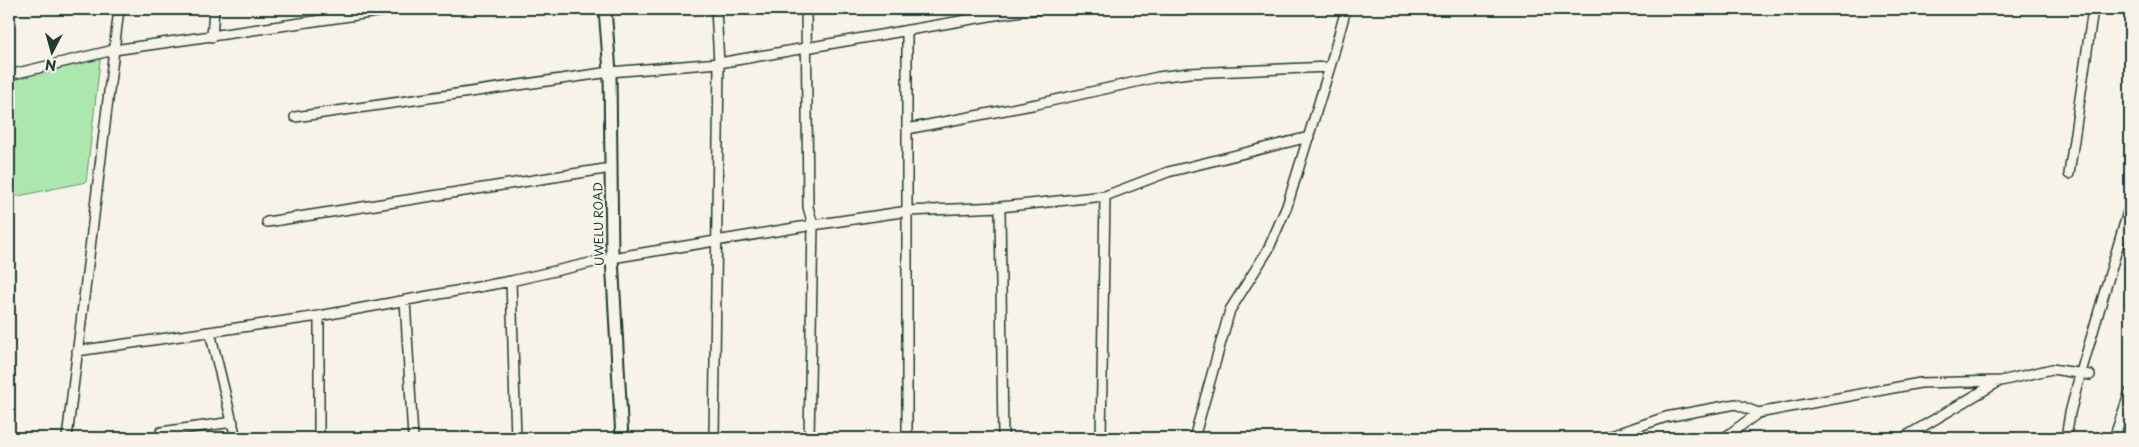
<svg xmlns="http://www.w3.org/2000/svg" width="2139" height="447" font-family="'Playpen Sans',sans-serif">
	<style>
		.green { fill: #ace8ae; stroke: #669271 }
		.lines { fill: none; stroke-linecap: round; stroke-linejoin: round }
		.minor-casing { stroke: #1f3d34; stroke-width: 12 }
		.tertiary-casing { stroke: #1f3d34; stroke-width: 15 }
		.minor { stroke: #f7f3e8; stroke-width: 9 }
		.tertiary { stroke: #f7f3e8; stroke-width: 11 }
		.labels { text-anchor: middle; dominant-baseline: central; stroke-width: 4; stroke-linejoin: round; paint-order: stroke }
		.street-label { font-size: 12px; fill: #1f3d34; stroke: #f7f3e8 }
	</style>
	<rect width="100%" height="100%" fill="#f7f3e8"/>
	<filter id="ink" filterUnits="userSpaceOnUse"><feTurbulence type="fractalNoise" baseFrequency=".02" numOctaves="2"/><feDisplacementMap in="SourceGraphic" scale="10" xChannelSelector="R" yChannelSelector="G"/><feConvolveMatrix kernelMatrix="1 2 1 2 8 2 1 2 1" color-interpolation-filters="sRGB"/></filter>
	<g filter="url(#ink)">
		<!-- green -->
		<path class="green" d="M101 53 86 182 9 198V79Z"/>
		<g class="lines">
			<!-- minor casing -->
			<g class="minor-casing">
				<path id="minor" d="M806 9 808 207 813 225 809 438
					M212 37 214 9
					M9 75 114 50 398 9
					M295 117 610 72 719 63 1001 14 1038 9
					M907 129 1037 104 1158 77 1189 73 1330 67
					M2069 174 2093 9
					M1000 207 1003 438
					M267 222 611 168
					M511 281 516 438
					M405 300 413 438
					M319 316V438
					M210 332 236 438
					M77 351 319 316 511 281 612 258 813 225 908 211 1000 207 1105 196 1168 172 1309 137
					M67 438 119 9
					M161 438V432L233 422
					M714 438 719 63 716 9
					M907 438V30
					M1101 438 1105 196
					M1194 438 1230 310 1268 250 1287 206 1330 67 1346 9
					M1604 438 1666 417 1736 404 1758 413 1920 383 2001 381 2052 369 2090 375
					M1724 438 1758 413
					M1903 438 1998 382
					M2066 438 2070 413 2077 386 2130 205
					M2114 438 2130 392"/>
			</g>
			<!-- tertiary casing -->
			<g class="tertiary-casing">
				<path id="tertiary" d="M605 9 610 72 612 258 622 438"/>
			</g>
			<!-- minor -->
			<use href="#minor" class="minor"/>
			<!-- tertiary -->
			<use href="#tertiary" class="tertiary"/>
		</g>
	</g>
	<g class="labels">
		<!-- street labels -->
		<g class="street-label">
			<text transform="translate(598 224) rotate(-91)">UWELU ROAD</text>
		</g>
	</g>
	<!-- margin -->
	<rect width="2139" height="447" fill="none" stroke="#f7f3e8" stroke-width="30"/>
	<rect x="15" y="15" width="2109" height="417" fill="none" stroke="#1f3d34" stroke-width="2" filter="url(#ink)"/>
	<!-- north arrow -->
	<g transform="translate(52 52) rotate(186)" stroke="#f7f3e8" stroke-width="4" paint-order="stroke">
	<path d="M0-4L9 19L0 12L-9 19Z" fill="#1f3d34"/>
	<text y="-8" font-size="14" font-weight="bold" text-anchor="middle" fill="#1f3d34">N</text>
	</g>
</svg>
